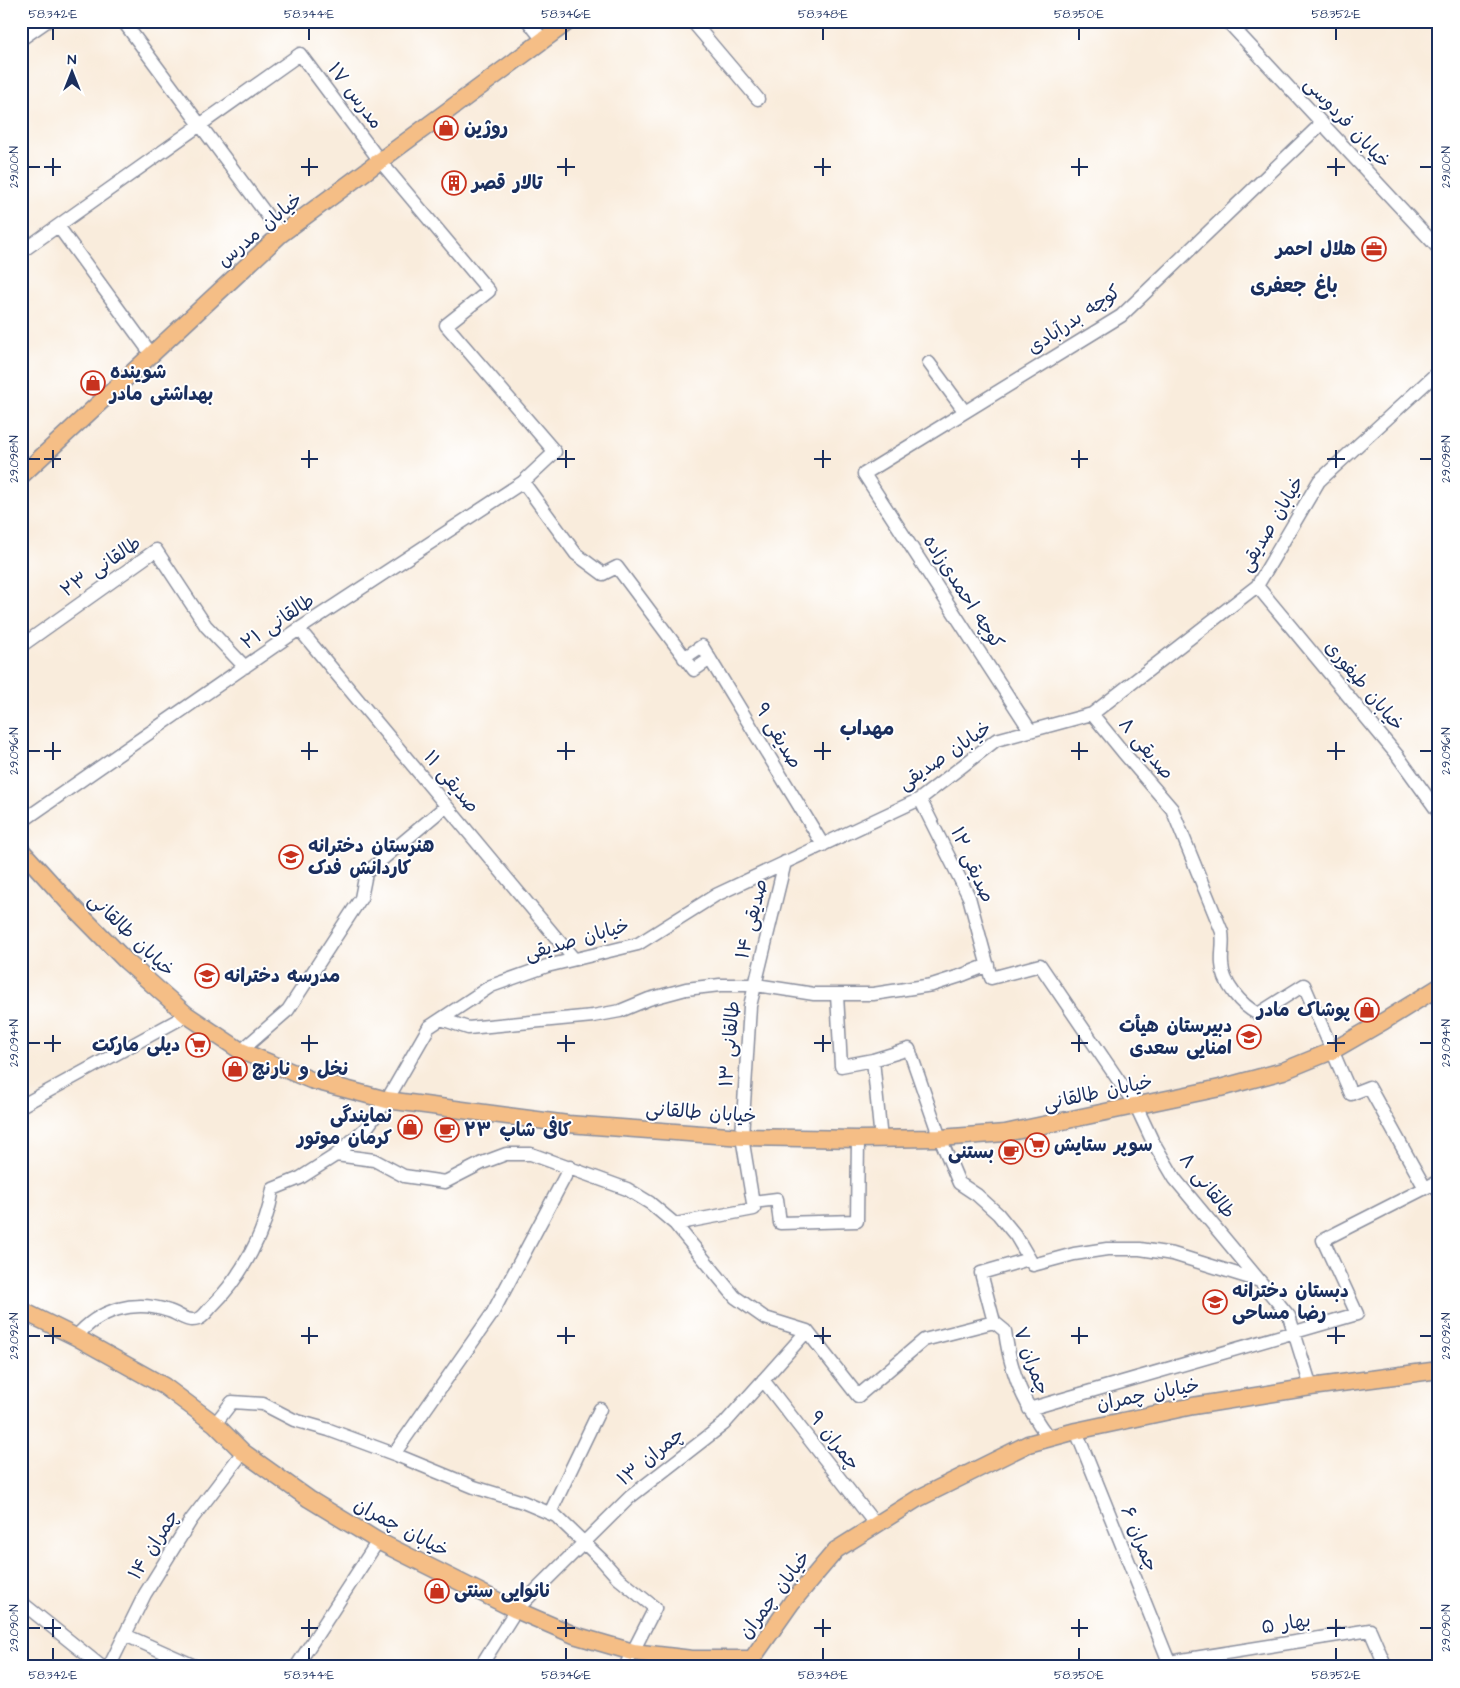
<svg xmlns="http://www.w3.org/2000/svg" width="1460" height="1688" font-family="'Architects Daughter','Playpen Sans Arabic',sans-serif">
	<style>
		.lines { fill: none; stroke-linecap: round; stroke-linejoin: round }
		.minor-casing { stroke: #8a8e9d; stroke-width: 15 }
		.major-casing { stroke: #8a8e9d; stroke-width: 19 }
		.minor { stroke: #fff; stroke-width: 12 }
		.major { stroke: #f5be86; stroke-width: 16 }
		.ticks { fill: none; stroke: #1b2f5e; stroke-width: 2 }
		.labels { text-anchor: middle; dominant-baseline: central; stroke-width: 4; stroke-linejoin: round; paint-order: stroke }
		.street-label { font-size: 19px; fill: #1b2f5e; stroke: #fff }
		.poi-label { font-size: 19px; font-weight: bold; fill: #1b2f5e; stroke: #fff; text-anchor: start }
		.neighbourhood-label { font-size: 20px; font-weight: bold; fill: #1b2f5e; stroke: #fff }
		.neatline { fill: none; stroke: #1b2f5e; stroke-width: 2 }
		.ticks-label { font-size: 12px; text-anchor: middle; fill: #1b2f5e }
	</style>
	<rect width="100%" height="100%" fill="#fff"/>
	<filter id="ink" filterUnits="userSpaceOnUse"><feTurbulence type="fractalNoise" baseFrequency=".02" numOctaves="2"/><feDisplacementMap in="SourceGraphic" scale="10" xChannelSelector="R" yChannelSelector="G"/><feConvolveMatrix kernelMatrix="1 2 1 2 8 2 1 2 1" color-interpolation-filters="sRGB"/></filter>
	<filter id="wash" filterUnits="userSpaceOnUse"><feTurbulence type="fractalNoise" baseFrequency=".0096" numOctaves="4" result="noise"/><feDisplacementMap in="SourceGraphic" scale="20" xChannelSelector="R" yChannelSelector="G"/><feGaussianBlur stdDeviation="1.12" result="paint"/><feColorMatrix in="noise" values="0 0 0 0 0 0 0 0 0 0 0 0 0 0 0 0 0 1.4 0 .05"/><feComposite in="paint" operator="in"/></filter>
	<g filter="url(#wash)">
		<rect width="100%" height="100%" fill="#f9ecdc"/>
	</g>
	<g filter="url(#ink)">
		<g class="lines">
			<!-- minor casing -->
			<g class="minor-casing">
				<path id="minor" d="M123 21 281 234
					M528 21 543 40
					M692 21 758 99
					M1227 21 1439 249
					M1236 30 1249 21
					M21 39 47 21
					M58 226 152 355
					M21 252 300 54 380 161 489 291 446 325 555 452 523 482 299 629 21 822
					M929 363 965 412
					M523 482 576 554 603 574 617 567 694 670 710 659
					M1257 586 1397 755 1439 813
					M299 629 574 959
					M21 646 156 550 206 626 245 667
					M684 658 702 646 823 845
					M1092 714 1123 752 1172 809 1222 932C1224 943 1221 953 1222 964 1223 984 1241 1005 1258 1014L1304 985 1351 1094 1369 1087 1425 1188
					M1030 730 864 474 1121 316 1322 123
					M920 799 969 897 991 978 1040 965 1136 1106 1152 1140 1175 1179 1289 1316 1311 1387
					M837 995 841 1066 873 1060 909 1049 940 1138 959 1183 977 1195 998 1214 1016 1236 1033 1265 1074 1254 1107 1249H1140L1173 1254 1260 1281
					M441 1019 468 1028 593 1016 620 1011 649 999 686 989 720 985H756L814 994H873L932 985 960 976 988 965
					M241 1051 288 1010 361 898 366 873 446 806
					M873 1060 881 1140
					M21 1106 187 1015
					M336 1155 374 1160 404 1176 445 1182 482 1163 506 1154H531L627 1189 650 1203 675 1224 735 1297 765 1318 807 1331 858 1396 924 1340 994 1322
					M753 1202 777 1199 780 1223 857 1221 858 1139
					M675 1224 754 1209 742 1137 750 1006 785 862
					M994 1322 1005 1331C1010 1371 1024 1406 1049 1438
					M994 1322 981 1273 1029 1259
					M76 1337C99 1309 135 1299 169 1311 179 1314 187 1323 198 1319 203 1318 208 1310 212 1306 242 1276 266 1232 273 1189L300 1178 336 1155 368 1126 387 1100 429 1027 491 986 547 966 638 944 716 895 920 799 996 740 1092 714 1257 586 1319 481 1439 371
					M763 1380 876 1525
					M1029 1409 1357 1314 1323 1240 1435 1183 1439 1192
					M215 1424 232 1402 263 1404 294 1420 329 1430 394 1454 474 1487 523 1502 556 1516 602 1560 618 1578 655 1608 625 1667
					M1076 1431 1169 1662 1370 1630 1386 1667
					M394 1454 492 1314 570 1167
					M550 1513 600 1409
					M21 1602 102 1667
					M125 1635 197 1667
					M109 1667 145 1594 191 1520 243 1452
					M296 1667 378 1541
					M480 1667 516 1610 630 1497 724 1424 807 1331"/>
			</g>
			<!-- major casing -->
			<g class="major-casing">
				<path id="major" d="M21 476 281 234 569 21
					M21 850 69 903 126 961 187 1015 241 1051 311 1080 387 1100 568 1124 742 1137 858 1139 940 1138 1005 1133 1220 1088 1283 1071 1332 1051 1384 1021 1439 987
					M21 1310 76 1337 164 1386 215 1424 243 1452 309 1499 378 1541 516 1610 574 1635 633 1652 692 1659H752L792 1602 836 1550 917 1499 1028 1444 1076 1431 1193 1406 1311 1387 1439 1370"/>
			</g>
			<!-- minor -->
			<use href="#minor" class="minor"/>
			<!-- major -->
			<use href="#major" class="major"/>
		</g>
	</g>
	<!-- ticks -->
	<path class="ticks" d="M53 28V40M309 28V40M566 28V40M823 28V40M1079 28V40M1336 28V40M53 158V176M309 158V176M566 158V176M823 158V176M1079 158V176M1336 158V176M28 167H40M44 167H61M301 167H318M557 167H575M814 167H831M1071 167H1088M1327 167H1345M1420 167H1432M53 450V468M309 450V468M566 450V468M823 450V468M1079 450V468M1336 450V468M28 459H40M44 459H61M301 459H318M557 459H575M814 459H831M1071 459H1088M1327 459H1345M1420 459H1432M53 742V760M309 742V760M566 742V760M823 742V760M1079 742V760M1336 742V760M28 751H40M44 751H61M301 751H318M557 751H575M814 751H831M1071 751H1088M1327 751H1345M1420 751H1432M53 1035V1052M309 1035V1052M566 1035V1052M823 1035V1052M1079 1035V1052M1336 1035V1052M28 1043H40M44 1043H61M301 1043H318M557 1043H575M814 1043H831M1071 1043H1088M1327 1043H1345M1420 1043H1432M53 1327V1344M309 1327V1344M566 1327V1344M823 1327V1344M1079 1327V1344M1336 1327V1344M28 1336H40M44 1336H61M301 1336H318M557 1336H575M814 1336H831M1071 1336H1088M1327 1336H1345M1420 1336H1432M53 1619V1637M309 1619V1637M566 1619V1637M823 1619V1637M1079 1619V1637M1336 1619V1637M28 1628H40M44 1628H61M301 1628H318M557 1628H575M814 1628H831M1071 1628H1088M1327 1628H1345M1420 1628H1432M53 1648V1660M309 1648V1660M566 1648V1660M823 1648V1660M1079 1648V1660M1336 1648V1660"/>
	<!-- icons -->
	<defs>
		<g id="shop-ring" transform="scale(1.25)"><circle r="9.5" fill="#fff" stroke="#c8321e" stroke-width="1.5"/><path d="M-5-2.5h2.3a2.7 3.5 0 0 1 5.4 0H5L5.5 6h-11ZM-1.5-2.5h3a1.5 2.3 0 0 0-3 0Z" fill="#c8321e"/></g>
		<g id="building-ring" transform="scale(1.25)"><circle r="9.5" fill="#fff" stroke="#c8321e" stroke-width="1.5"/><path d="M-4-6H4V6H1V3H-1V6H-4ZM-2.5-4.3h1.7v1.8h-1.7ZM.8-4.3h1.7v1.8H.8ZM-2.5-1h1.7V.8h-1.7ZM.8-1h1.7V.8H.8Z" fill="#c8321e"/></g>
		<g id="office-ring" transform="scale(1.25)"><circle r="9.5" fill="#fff" stroke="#c8321e" stroke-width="1.5"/><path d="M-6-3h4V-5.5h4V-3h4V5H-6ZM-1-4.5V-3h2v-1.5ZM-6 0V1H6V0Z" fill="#c8321e"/></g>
		<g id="university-ring" transform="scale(1.25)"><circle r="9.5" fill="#fff" stroke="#c8321e" stroke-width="1.5"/><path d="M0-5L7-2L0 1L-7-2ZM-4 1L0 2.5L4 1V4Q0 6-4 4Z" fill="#c8321e"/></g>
		<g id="school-ring" transform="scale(1.25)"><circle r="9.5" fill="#fff" stroke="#c8321e" stroke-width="1.5"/><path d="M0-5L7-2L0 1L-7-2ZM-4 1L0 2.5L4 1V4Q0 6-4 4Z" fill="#c8321e"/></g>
		<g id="supermarket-ring" transform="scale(1.25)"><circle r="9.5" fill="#fff" stroke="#c8321e" stroke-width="1.5"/><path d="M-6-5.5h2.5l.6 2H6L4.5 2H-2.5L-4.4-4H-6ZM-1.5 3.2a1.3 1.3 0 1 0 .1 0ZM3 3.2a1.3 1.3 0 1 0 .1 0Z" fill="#c8321e"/></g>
		<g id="cafe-ring" transform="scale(1.25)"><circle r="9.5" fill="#fff" stroke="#c8321e" stroke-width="1.5"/><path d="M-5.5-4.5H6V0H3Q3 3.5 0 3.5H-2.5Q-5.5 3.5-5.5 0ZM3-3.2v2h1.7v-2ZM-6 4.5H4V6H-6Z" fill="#c8321e"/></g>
	</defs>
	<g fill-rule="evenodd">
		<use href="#shop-ring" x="446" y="128"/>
		<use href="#building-ring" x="454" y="183"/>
		<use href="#office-ring" x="1374" y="249"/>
		<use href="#shop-ring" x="93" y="383"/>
		<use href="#university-ring" x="291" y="857"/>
		<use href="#school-ring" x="207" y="976"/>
		<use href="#shop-ring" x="1367" y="1010"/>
		<use href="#school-ring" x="1249" y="1037"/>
		<use href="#supermarket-ring" x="198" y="1045"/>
		<use href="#shop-ring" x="235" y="1069"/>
		<use href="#shop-ring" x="410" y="1127"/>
		<use href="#cafe-ring" x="447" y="1130"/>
		<use href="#supermarket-ring" x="1037" y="1145"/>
		<use href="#cafe-ring" x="1011" y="1152"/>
		<use href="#school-ring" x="1215" y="1302"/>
		<use href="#shop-ring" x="437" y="1591"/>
	</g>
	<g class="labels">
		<!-- street labels -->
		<g class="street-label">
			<text transform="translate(355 96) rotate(53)">مدرس ۱۷</text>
			<text transform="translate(1347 123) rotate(47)">خیابان فردوسی</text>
			<text transform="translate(260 230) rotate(-40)">خیابان مدرس</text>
			<text transform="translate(1074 320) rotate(-34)">کوچه بدرآبادی</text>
			<text transform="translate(1272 524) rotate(-59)">خیابان صدیقی</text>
			<text transform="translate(101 567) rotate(-34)">طالقانی ۲۳</text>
			<text transform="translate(963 592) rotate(57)">کوچه احمدی‌زاده</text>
			<text transform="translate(278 622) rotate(-34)">طالقانی ۲۱</text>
			<text transform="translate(1364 686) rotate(50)">خیابان طیفوری</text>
			<text transform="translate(778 736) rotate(59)">صدیقی ۹</text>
			<text transform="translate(1146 749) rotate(50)">صدیقی ۸</text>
			<text transform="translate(945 756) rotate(-34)">خیابان صدیقی</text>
			<text transform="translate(451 782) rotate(50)">صدیقی ۱۱</text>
			<text transform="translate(972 865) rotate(66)">صدیقی ۱۲</text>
			<text transform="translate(752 919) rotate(-76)">صدیقی ۱۴</text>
			<text transform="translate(131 935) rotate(44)">خیابان طالقانی</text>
			<text transform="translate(577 940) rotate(-16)">خیابان صدیقی</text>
			<text transform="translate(730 1044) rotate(-85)">طالقانی ۱۳</text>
			<text transform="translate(1098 1093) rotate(-12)">خیابان طالقانی</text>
			<text transform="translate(701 1113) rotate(4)">خیابان طالقانی</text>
			<text transform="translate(1207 1186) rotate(52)">طالقانی ۸</text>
			<text transform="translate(1031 1361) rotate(70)">چمران ۷</text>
			<text transform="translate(1148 1395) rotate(-11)">خیابان چمران</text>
			<text transform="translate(834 1441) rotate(52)">چمران ۹</text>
			<text transform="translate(651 1457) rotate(-39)">چمران ۱۳</text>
			<text transform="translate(401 1528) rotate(28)">خیابان چمران</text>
			<text transform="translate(1139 1539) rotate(68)">چمران ۶</text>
			<text transform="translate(154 1545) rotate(-58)">چمران ۱۴</text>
			<text transform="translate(775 1595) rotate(-53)">خیابان چمران</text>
			<text transform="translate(1286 1624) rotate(-9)">بهار ۵</text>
		</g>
		<!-- poi labels -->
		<g class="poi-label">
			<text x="464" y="128">روژین</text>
			<text x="472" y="183">تالار قصر</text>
			<text x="1356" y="249" text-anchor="end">هلال احمر</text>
			<text x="110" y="372">شوینده<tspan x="110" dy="22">بهداشتی مادر</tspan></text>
			<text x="308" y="846">هنرستان دخترانه<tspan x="308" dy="22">کاردانش فدک</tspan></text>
			<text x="224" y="976">مدرسه دخترانه</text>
			<text x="1350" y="1010" text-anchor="end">پوشاک مادر</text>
			<text x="1232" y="1026" text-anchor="end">دبیرستان هیأت<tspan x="1232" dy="22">امنایی سعدی</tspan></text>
			<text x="180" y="1045" text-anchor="end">دیلی مارکت</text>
			<text x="252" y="1069">نخل و نارنج</text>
			<text x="392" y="1116" text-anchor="end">نمایندگی<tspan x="392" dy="22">کرمان موتور</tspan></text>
			<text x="464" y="1130">کافی شاپ ۲۳</text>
			<text x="1054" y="1145">سوپر ستایش</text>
			<text x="994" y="1152" text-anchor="end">بستنی</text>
			<text x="1232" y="1291">دبستان دخترانه<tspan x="1232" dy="22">رضا مساحی</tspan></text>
			<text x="454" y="1591">نانوایی سنتی</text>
		</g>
		<!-- neighbourhood labels -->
		<g class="neighbourhood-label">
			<text x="1294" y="286">باغ جعفری</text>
			<text x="867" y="729">مهداب</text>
		</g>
	</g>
	<!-- margin -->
	<rect width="1460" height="1688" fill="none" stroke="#fff" stroke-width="55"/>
	<!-- north arrow -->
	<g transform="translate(72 72)" stroke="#ffffff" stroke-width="4" paint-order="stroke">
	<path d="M0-4L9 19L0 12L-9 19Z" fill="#1b2f5e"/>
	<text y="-8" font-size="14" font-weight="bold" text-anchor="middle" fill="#1b2f5e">N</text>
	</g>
	<rect x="28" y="28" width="1404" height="1632" class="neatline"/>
	<g class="ticks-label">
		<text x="53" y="18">58.342°E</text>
		<text x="309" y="18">58.344°E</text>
		<text x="566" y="18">58.346°E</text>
		<text x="823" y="18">58.348°E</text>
		<text x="1079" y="18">58.350°E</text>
		<text x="1336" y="18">58.352°E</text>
		<text transform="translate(14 167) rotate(-90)" y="4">29.100°N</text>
		<text transform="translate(1446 167) rotate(-90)" y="4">29.100°N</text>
		<text transform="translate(14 459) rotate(-90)" y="4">29.098°N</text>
		<text transform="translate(1446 459) rotate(-90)" y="4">29.098°N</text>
		<text transform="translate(14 751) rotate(-90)" y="4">29.096°N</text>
		<text transform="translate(1446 751) rotate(-90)" y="4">29.096°N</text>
		<text transform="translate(14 1043) rotate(-90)" y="4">29.094°N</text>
		<text transform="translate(1446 1043) rotate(-90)" y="4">29.094°N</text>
		<text transform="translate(14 1336) rotate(-90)" y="4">29.092°N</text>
		<text transform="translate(1446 1336) rotate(-90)" y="4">29.092°N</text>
		<text transform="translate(14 1628) rotate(-90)" y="4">29.090°N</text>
		<text transform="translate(1446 1628) rotate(-90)" y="4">29.090°N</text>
		<text x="53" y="1679">58.342°E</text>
		<text x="309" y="1679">58.344°E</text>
		<text x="566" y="1679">58.346°E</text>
		<text x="823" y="1679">58.348°E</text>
		<text x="1079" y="1679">58.350°E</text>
		<text x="1336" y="1679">58.352°E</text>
	</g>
</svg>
